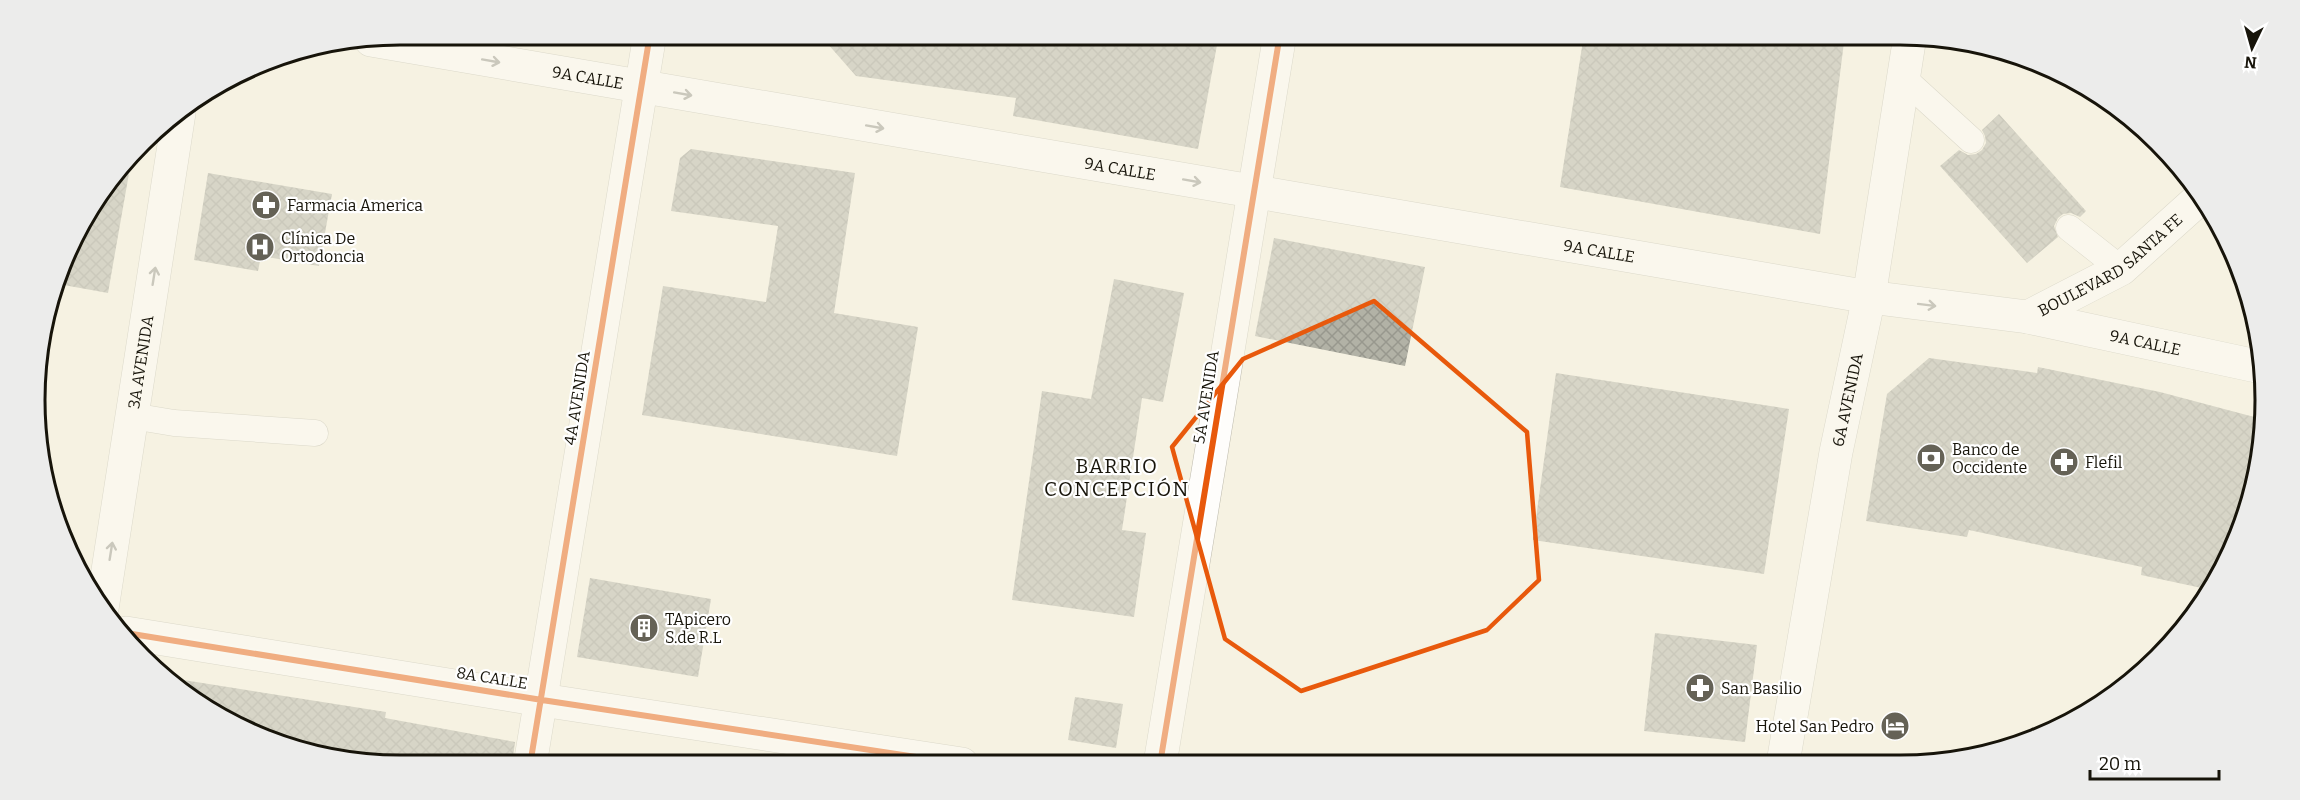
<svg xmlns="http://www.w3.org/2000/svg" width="2300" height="800" font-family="Bitter,serif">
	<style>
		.building { fill: url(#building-cross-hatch) }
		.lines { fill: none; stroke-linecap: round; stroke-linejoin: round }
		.service-casing { stroke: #bdbaad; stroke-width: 27 }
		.minor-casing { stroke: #bdbaad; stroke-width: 34 }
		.tertiary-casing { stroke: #bdbaad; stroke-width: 34 }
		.secondary-casing { stroke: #bdbaad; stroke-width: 34 }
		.service { stroke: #fefdfb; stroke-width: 26 }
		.minor { stroke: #fefdfb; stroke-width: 33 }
		.tertiary { stroke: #fefdfb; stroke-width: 33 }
		.secondary { stroke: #fefdfb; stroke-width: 33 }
		.cycleway-casing { stroke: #fff; stroke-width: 10 }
		.cycleway { stroke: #e8590c; stroke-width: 6 }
		.oneway { stroke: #96948f }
		.marked { fill: none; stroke: #e8590c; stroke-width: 4.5; stroke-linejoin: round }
		.labels { text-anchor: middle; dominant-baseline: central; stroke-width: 4.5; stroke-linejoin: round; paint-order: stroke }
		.street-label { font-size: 16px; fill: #17140a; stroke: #fff }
		.poi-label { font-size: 16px; fill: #17140a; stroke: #fff; text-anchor: start }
		.quarter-label { font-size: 20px; letter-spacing: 1.5px; fill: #17140a; stroke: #fff }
		.rim { fill: none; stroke: #17140a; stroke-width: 3 }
	</style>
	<defs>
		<pattern id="building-cross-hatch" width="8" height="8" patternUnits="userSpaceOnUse" patternTransform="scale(1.5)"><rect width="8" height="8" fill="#b2b2a6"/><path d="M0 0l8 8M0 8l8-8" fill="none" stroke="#98988e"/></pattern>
	</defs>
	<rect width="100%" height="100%" fill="#f6f2e2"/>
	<!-- building -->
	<path class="building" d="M819 34H1219L1198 149 1013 116 1016 98 856 76Z
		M1584 34H1845L1820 234 1560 187Z
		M1999 114 2086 211 2080 217 2071 213 2063 214 2058 218 2054 226 2058 237 2027 263 1940 166 1959 150 1968 155 1976 154 1982 150 1986 143 1985 136 1982 130Z
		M691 149 855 173 834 313 918 327 897 456 642 415 663 286 766 302 778 226 671 211 680 158Z
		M131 162 108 293 58 284 72 238Z
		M208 173 332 194 319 266 261 256 258 271 194 260Z
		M1274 238 1425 267 1405 366 1255 336Z
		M1114 279 1184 293 1163 402 1142 398 1122 530 1146 533 1134 617 1012 600 1042 391 1091 399Z
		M1929 358 2037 373 2038 367 2160 392 2258 418 2253 494 2216 583 2211 590 2141 575 2142 567 1969 530 1967 537 1866 521 1887 394Z
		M1556 373 1789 409 1764 574 1533 540Z
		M590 578 711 599 698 677 577 657Z
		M1655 633 1757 645 1745 742 1644 731Z
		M171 678 386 712 385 718 515 742 512 765H400L306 753 197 704Z
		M1075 697 1123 704 1116 748 1068 740Z"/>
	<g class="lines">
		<!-- service casing -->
		<g class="service-casing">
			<path id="service" d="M1903 78 1971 140
				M2069 228 2121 269
				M132 416 174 423 315 433"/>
		</g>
		<!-- minor casing -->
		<g class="minor-casing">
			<g id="minor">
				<path id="s1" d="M2028 317 2261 367"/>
				<path d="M126 633 542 700 962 764"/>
				<path id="s2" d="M1783 763 1836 452 1869 297 1910 36"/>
				<path d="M1160 764 1280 34"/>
				<path d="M530 765 650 34"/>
			</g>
		</g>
		<!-- tertiary casing -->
		<g class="tertiary-casing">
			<g id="tertiary">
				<path id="s3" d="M102 609 179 113"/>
			</g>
		</g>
		<!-- secondary casing -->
		<g class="secondary-casing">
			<g id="secondary">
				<path id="s4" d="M371 40 1869 297 2028 317 2121 269 2200 198"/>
			</g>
		</g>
		<!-- service -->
		<use href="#service" class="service"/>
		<!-- minor -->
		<use href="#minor" class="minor"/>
		<!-- tertiary -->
		<use href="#tertiary" class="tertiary"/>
		<!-- secondary -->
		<use href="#secondary" class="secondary"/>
		<!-- cycleway casing -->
		<g class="cycleway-casing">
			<path id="cycleway" d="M126 633 542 700 962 764
				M1160 764 1280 34
				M530 765 650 34"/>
		</g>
		<!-- cycleway -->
		<use href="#cycleway" class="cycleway"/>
	</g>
	<!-- one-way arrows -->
	<defs><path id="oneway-shaft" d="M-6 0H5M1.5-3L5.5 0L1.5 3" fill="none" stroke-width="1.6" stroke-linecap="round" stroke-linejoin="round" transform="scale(1.5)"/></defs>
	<g class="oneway">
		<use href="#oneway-shaft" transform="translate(491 61) rotate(10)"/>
		<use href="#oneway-shaft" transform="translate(683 94) rotate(10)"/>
		<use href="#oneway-shaft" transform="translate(875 127) rotate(10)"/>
		<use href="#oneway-shaft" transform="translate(1192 181) rotate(10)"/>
		<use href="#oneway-shaft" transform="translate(154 276) rotate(-81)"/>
		<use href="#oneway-shaft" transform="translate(1927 305) rotate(7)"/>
		<use href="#oneway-shaft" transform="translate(111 551) rotate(-81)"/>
	</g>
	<!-- marked area -->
	<path d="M0 0H2300V800H0ZM1374 301 1527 432 1539 580 1487 630 1301 691 1225 639 1172 447 1243 359Z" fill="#f6f2e2" fill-opacity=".55" fill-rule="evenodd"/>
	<path class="marked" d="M1374 301 1527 432 1539 580 1487 630 1301 691 1225 639 1172 447 1243 359Z"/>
	<!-- icons -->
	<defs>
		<g id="pharmacy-disc" transform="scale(1.5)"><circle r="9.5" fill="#656256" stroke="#fff"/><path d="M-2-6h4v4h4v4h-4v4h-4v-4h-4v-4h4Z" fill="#fff"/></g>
		<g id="hospital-disc" transform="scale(1.5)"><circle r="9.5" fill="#656256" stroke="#fff"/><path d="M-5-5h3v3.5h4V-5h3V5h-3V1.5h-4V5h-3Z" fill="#fff"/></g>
		<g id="bank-disc" transform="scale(1.5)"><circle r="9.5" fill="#656256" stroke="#fff"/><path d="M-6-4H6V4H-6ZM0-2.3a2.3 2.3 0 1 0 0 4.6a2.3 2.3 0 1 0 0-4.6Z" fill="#fff"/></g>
		<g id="building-disc" transform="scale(1.5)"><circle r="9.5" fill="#656256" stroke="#fff"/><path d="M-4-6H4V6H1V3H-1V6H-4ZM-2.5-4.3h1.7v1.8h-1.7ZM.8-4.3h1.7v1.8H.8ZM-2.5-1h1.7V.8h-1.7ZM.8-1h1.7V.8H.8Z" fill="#fff"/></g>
		<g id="hotel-disc" transform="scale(1.5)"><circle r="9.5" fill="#656256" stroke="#fff"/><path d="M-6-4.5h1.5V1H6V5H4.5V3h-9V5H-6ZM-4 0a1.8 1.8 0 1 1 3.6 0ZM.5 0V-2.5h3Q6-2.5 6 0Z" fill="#fff"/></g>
	</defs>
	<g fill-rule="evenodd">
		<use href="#pharmacy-disc" x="266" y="205"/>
		<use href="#hospital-disc" x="260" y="247"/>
		<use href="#bank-disc" x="1931" y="458"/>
		<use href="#pharmacy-disc" x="2064" y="462"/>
		<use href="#building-disc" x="644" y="628"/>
		<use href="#pharmacy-disc" x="1700" y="688"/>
		<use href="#hotel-disc" x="1895" y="726"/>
	</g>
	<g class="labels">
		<!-- street labels -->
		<g class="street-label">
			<text stroke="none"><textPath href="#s4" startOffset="220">9A CALLE</textPath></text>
			<text stroke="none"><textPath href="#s4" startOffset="760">9A CALLE</textPath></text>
			<text stroke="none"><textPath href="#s4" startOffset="1246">9A CALLE</textPath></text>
			<text stroke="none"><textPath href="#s4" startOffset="1778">BOULEVARD SANTA FE</textPath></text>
			<text stroke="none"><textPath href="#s1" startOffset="120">9A CALLE</textPath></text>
			<text stroke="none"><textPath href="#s3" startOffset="250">3A AVENIDA</textPath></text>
			<text transform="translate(1206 397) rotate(-81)">5A AVENIDA</text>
			<text transform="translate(577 398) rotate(-81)">4A AVENIDA</text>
			<text stroke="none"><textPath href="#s2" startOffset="369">6A AVENIDA</textPath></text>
			<text transform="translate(492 678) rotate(9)">8A CALLE</text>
		</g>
		<!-- poi labels -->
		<g class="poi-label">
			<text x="287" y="205">Farmacia America</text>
			<text x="281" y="238">Clínica De<tspan x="281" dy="18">Ortodoncia</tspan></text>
			<text x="1952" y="449">Banco de<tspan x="1952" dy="18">Occidente</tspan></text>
			<text x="2085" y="462">Flefil</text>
			<text x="665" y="619">TApicero<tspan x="665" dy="18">S.de R.L</tspan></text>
			<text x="1721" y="688">San Basilio</text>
			<text x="1874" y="726" text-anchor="end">Hotel San Pedro</text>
		</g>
		<!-- quarter labels -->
		<g class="quarter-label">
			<text x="1117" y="466">BARRIO<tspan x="1117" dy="23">CONCEPCIÓN</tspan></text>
		</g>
	</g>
	<!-- crop -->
	<path d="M0 0H2300V800H0ZM400 45H1900A355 355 0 0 1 2255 400V400A355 355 0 0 1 1900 755H400A355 355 0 0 1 45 400V400A355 355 0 0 1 400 45Z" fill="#ececeb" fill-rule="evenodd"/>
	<path class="rim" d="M400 45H1900A355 355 0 0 1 2255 400V400A355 355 0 0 1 1900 755H400A355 355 0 0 1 45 400V400A355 355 0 0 1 400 45Z"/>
	<!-- north arrow -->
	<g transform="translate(2252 48) rotate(185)" stroke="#ffffff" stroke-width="4.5" paint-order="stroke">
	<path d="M0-4.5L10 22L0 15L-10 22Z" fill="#17140a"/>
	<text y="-9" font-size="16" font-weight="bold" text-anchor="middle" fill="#17140a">N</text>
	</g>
	<!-- scale -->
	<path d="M2090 770v9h129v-9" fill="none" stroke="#17140a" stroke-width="3"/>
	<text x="2099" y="770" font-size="18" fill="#17140a" stroke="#ffffff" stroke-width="4.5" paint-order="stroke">20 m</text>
</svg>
